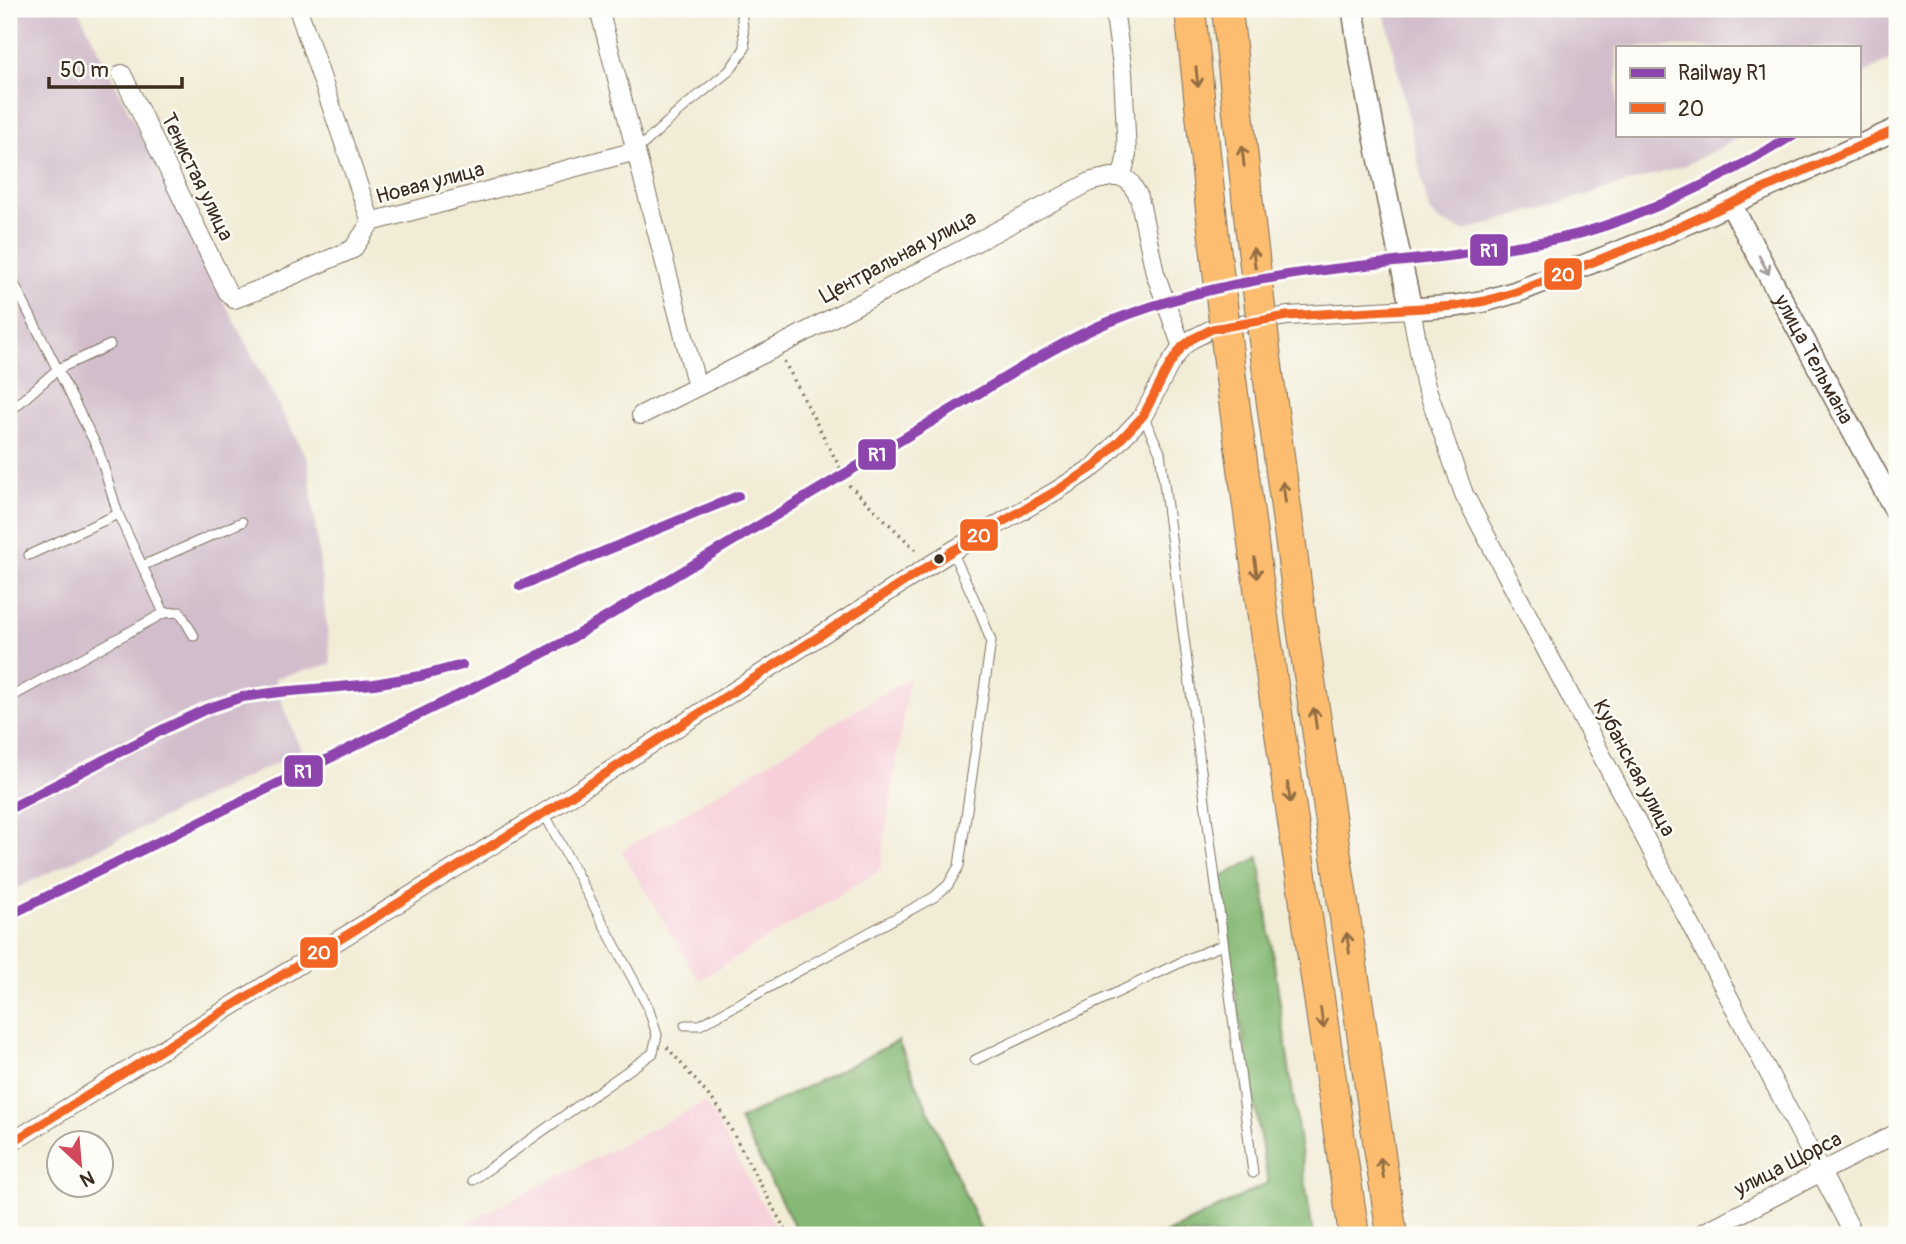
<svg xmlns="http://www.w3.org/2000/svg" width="1906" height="1244" font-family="Pangolin,sans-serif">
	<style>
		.built { fill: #f6cfd9 }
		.industrial { fill: #d1bdcb }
		.forest { fill: #86b974; stroke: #607249; stroke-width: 2 }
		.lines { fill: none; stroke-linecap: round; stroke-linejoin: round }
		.service-casing { stroke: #7b6e5e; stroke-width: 11 }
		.minor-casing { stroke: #7b6e5e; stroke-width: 20 }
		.tertiary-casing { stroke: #7b6e5e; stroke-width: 24 }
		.trunk-casing { stroke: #7b6e5e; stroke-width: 32 }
		.path { stroke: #7b6e5e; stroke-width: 3.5; stroke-dasharray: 2 5; stroke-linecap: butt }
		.service { stroke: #fff; stroke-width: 9 }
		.minor { stroke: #fff; stroke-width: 18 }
		.tertiary { stroke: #fff; stroke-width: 21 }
		.trunk { stroke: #fcbd6f; stroke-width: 30 }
		.trunk-bridge-casing { stroke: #7b6e5e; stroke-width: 32; stroke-linecap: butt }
		.trunk-bridge { stroke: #fcbd6f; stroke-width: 30 }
		.bus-1-casing { stroke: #fdfcf7; stroke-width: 14 }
		.bus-1 { stroke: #f26522; stroke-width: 9 }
		.rail-1-casing { stroke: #fdfcf7; stroke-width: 16 }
		.rail-1 { stroke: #8e44ad; stroke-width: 10 }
		.oneway { stroke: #926c42 }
		.oneway2 { stroke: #a79f9a }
		.bus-dot { fill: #3b2a1e; stroke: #fdfcf7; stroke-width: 2.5 }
		.labels { text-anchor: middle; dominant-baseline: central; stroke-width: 5; stroke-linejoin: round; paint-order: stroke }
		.street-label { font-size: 21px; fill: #3b2a1e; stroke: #fdfcf7 }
		.line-badge { stroke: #fdfcf7; stroke-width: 2.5 }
		.badge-label { font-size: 19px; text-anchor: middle; font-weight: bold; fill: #fff }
	</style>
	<rect width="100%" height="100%" fill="#fdfcf7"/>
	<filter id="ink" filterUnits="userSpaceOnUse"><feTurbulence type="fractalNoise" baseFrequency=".0143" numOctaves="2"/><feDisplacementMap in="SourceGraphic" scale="14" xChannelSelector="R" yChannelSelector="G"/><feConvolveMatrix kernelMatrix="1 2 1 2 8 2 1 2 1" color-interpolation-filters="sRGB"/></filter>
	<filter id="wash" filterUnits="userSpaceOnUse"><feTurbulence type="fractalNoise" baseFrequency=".00686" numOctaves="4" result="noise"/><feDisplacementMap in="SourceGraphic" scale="28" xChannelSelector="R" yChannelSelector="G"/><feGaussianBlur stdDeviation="1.57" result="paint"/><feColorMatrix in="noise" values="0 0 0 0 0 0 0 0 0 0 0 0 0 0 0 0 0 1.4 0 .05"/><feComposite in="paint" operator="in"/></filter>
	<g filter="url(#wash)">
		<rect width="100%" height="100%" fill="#f2ecd6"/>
		<!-- built -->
		<path class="built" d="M909 678 880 870 699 980 621 851Z
			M705 1102 780 1235H443Z"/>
		<!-- industrial -->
		<path class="industrial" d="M9 9H78L221 296 308 461 331 664 275 678 285 711 301 751 9 892Z
			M1384 9H1897V56L1859 76V47H1617V135H1745L1684 166 1465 231 1441 222 1429 211Z"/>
		<!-- forest -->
		<path class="forest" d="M1259 857 1313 1235H1163L1268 1183 1216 880Z
			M898 1041 983 1235H799L739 1120Z"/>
	</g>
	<g filter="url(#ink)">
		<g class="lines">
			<!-- service casing -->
			<g class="service-casing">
				<path id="service" d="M636 151 684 107 729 71 745 48 741 9
					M9 274 98 449 118 514
					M9 412 58 369 110 345
					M1143 416 1160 452 1253 1173
					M29 555 118 514 164 613
					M142 566 242 522
					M9 698 164 613 180 612 194 636
					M685 1025H700L934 897 948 885 959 866 991 641 981 614 952 551
					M975 1060 1192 957 1223 945
					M473 1180 653 1053 657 1035 648 1007 544 813"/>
			</g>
			<!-- minor casing -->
			<g class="minor-casing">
				<path id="minor" d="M298 9 371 222
					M599 9 697 387
					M1114 9 1123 72 1127 154 1122 177 1130 182 1139 197 1155 273 1182 347
					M122 74 227 291 234 299 261 289 353 249 371 222
					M371 222 636 151
					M641 415 777 347 1092 181 1111 177H1122
					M9 1144 544 813 952 551 1056 491 1095 466 1143 416 1170 364 1182 347 1192 339 1212 329 1287 316 1411 309 1425 383 1464 494 1854 1235
					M1699 1235 1897 1133"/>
			</g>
			<!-- tertiary casing -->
			<g class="tertiary-casing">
				<g id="tertiary">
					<path d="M1353 9C1367 110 1390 209 1411 309L1456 306 1485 301 1516 292 1652 239 1897 129"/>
					<path id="s1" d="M1731 205 1897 513"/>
				</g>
			</g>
			<!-- trunk casing -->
			<g class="trunk-casing">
				<path id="trunk" d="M1190 9 1213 229
					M1227 9 1250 224
					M1268 374 1301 620 1392 1235
					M1231 379 1264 625 1354 1235"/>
			</g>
			<!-- path -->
			<path class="path" d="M784 361 849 485 919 553
				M667 1047 720 1109 788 1235"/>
			<!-- service -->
			<use href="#service" class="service"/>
			<!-- minor -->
			<use href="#minor" class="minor"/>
			<!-- tertiary -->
			<use href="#tertiary" class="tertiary"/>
			<!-- trunk -->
			<use href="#trunk" class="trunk"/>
			<!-- trunk-bridge casing -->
			<g class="trunk-bridge-casing">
				<path id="trunk-bridge" d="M1250 224 1268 374
					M1213 229 1231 379"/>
			</g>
			<!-- trunk-bridge -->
			<use href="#trunk-bridge" class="trunk-bridge"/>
			<!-- bus-1 casing -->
			<g class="bus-1-casing">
				<path id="bus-1" d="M9 1144 544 813 952 551 1056 491 1095 466 1143 416 1170 364 1182 347 1192 339 1212 329 1287 316 1456 306 1485 301 1516 292 1652 239 1897 129"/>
			</g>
			<!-- bus-1 -->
			<use href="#bus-1" class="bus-1"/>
			<!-- rail-1 casing -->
			<g class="rail-1-casing">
				<path id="rail-1" d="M520 586 738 496
					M9 809 168 727 206 709 242 697 279 692 374 684 421 676 462 665
					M9 915 516 667 570 639 1029 363C1056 348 1084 331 1114 320 1170 298 1229 284 1288 275 1360 264 1432 260 1504 248 1530 244 1557 240 1582 233 1656 211 1727 176 1793 135"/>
			</g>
			<!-- rail-1 -->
			<use href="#rail-1" class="rail-1"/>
		</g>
		<!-- one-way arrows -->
		<defs><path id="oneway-shaft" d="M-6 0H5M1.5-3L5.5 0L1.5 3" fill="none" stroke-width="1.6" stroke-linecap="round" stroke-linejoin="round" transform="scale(1.75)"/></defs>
		<g class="oneway">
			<use href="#oneway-shaft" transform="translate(1197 77) rotate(84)"/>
			<use href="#oneway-shaft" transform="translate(1243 156) rotate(-96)"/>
			<use href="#oneway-shaft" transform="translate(1254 258) rotate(-97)"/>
			<use href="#oneway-shaft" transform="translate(1284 492) rotate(-98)"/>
			<use href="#oneway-shaft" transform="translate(1256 568) rotate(82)"/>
			<use href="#oneway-shaft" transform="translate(1315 718) rotate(-98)"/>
			<use href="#oneway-shaft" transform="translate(1289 793) rotate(82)"/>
			<use href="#oneway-shaft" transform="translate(1348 943) rotate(-98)"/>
			<use href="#oneway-shaft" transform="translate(1322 1018) rotate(82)"/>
			<use href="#oneway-shaft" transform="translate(1382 1168) rotate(-98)"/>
		</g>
		<use class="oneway2" href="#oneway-shaft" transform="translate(1764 265) rotate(62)"/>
	</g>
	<!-- markers -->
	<circle class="bus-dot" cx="939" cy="559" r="6"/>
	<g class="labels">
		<!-- street labels -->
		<g class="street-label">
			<text transform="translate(197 177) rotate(64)">Тенистая улица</text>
			<text transform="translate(430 183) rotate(-15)">Новая улица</text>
			<text transform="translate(898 257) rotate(-28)">Центральная улица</text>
			<text stroke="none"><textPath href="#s1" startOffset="175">улица Тельмана</textPath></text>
			<text transform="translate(1634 768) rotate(62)">Кубанская улица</text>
			<text transform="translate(1788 1164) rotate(-27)">улица Щорса</text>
		</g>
	</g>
	<g class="line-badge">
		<rect x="1469" y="233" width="40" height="34" rx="7" fill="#8e44ad"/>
		<rect x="1543" y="257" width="40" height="34" rx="7" fill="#f26522"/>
		<rect x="857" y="438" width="40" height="33" rx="7" fill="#8e44ad"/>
		<rect x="959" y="518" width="40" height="34" rx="7" fill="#f26522"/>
		<rect x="283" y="754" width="41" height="34" rx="7" fill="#8e44ad"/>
		<rect x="299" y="936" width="40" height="33" rx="7" fill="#f26522"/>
	</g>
	<g class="badge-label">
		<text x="1489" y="257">R1</text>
		<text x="1563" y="281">20</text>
		<text x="877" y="461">R1</text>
		<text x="979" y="542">20</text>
		<text x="303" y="778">R1</text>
		<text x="319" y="959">20</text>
	</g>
	<!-- margin -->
	<rect width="1906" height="1244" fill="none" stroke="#fdfcf7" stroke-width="35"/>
	<!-- legend -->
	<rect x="1616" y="46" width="245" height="91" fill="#fdfcf7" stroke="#afa8a0" stroke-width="2"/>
	<rect x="1630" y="68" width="35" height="10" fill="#8e44ad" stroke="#afa8a0" stroke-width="2"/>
	<text x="1678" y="80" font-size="21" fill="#3b2a1e">Railway R1</text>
	<rect x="1630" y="103" width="35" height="10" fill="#f26522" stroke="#afa8a0" stroke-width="2"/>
	<text x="1678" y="116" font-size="21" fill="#3b2a1e">20</text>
	<!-- north arrow -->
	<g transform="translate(80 1164) rotate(154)"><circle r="33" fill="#fdfcf7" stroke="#afa8a0" stroke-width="2"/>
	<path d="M0-5L12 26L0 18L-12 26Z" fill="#d1495b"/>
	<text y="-10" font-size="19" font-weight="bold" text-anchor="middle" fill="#3b2a1e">N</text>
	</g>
	<!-- scale -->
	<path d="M49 77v10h133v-10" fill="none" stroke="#3b2a1e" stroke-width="3.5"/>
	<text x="60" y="77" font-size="21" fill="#3b2a1e" stroke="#fdfcf7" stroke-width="5" paint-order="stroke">50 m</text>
</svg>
